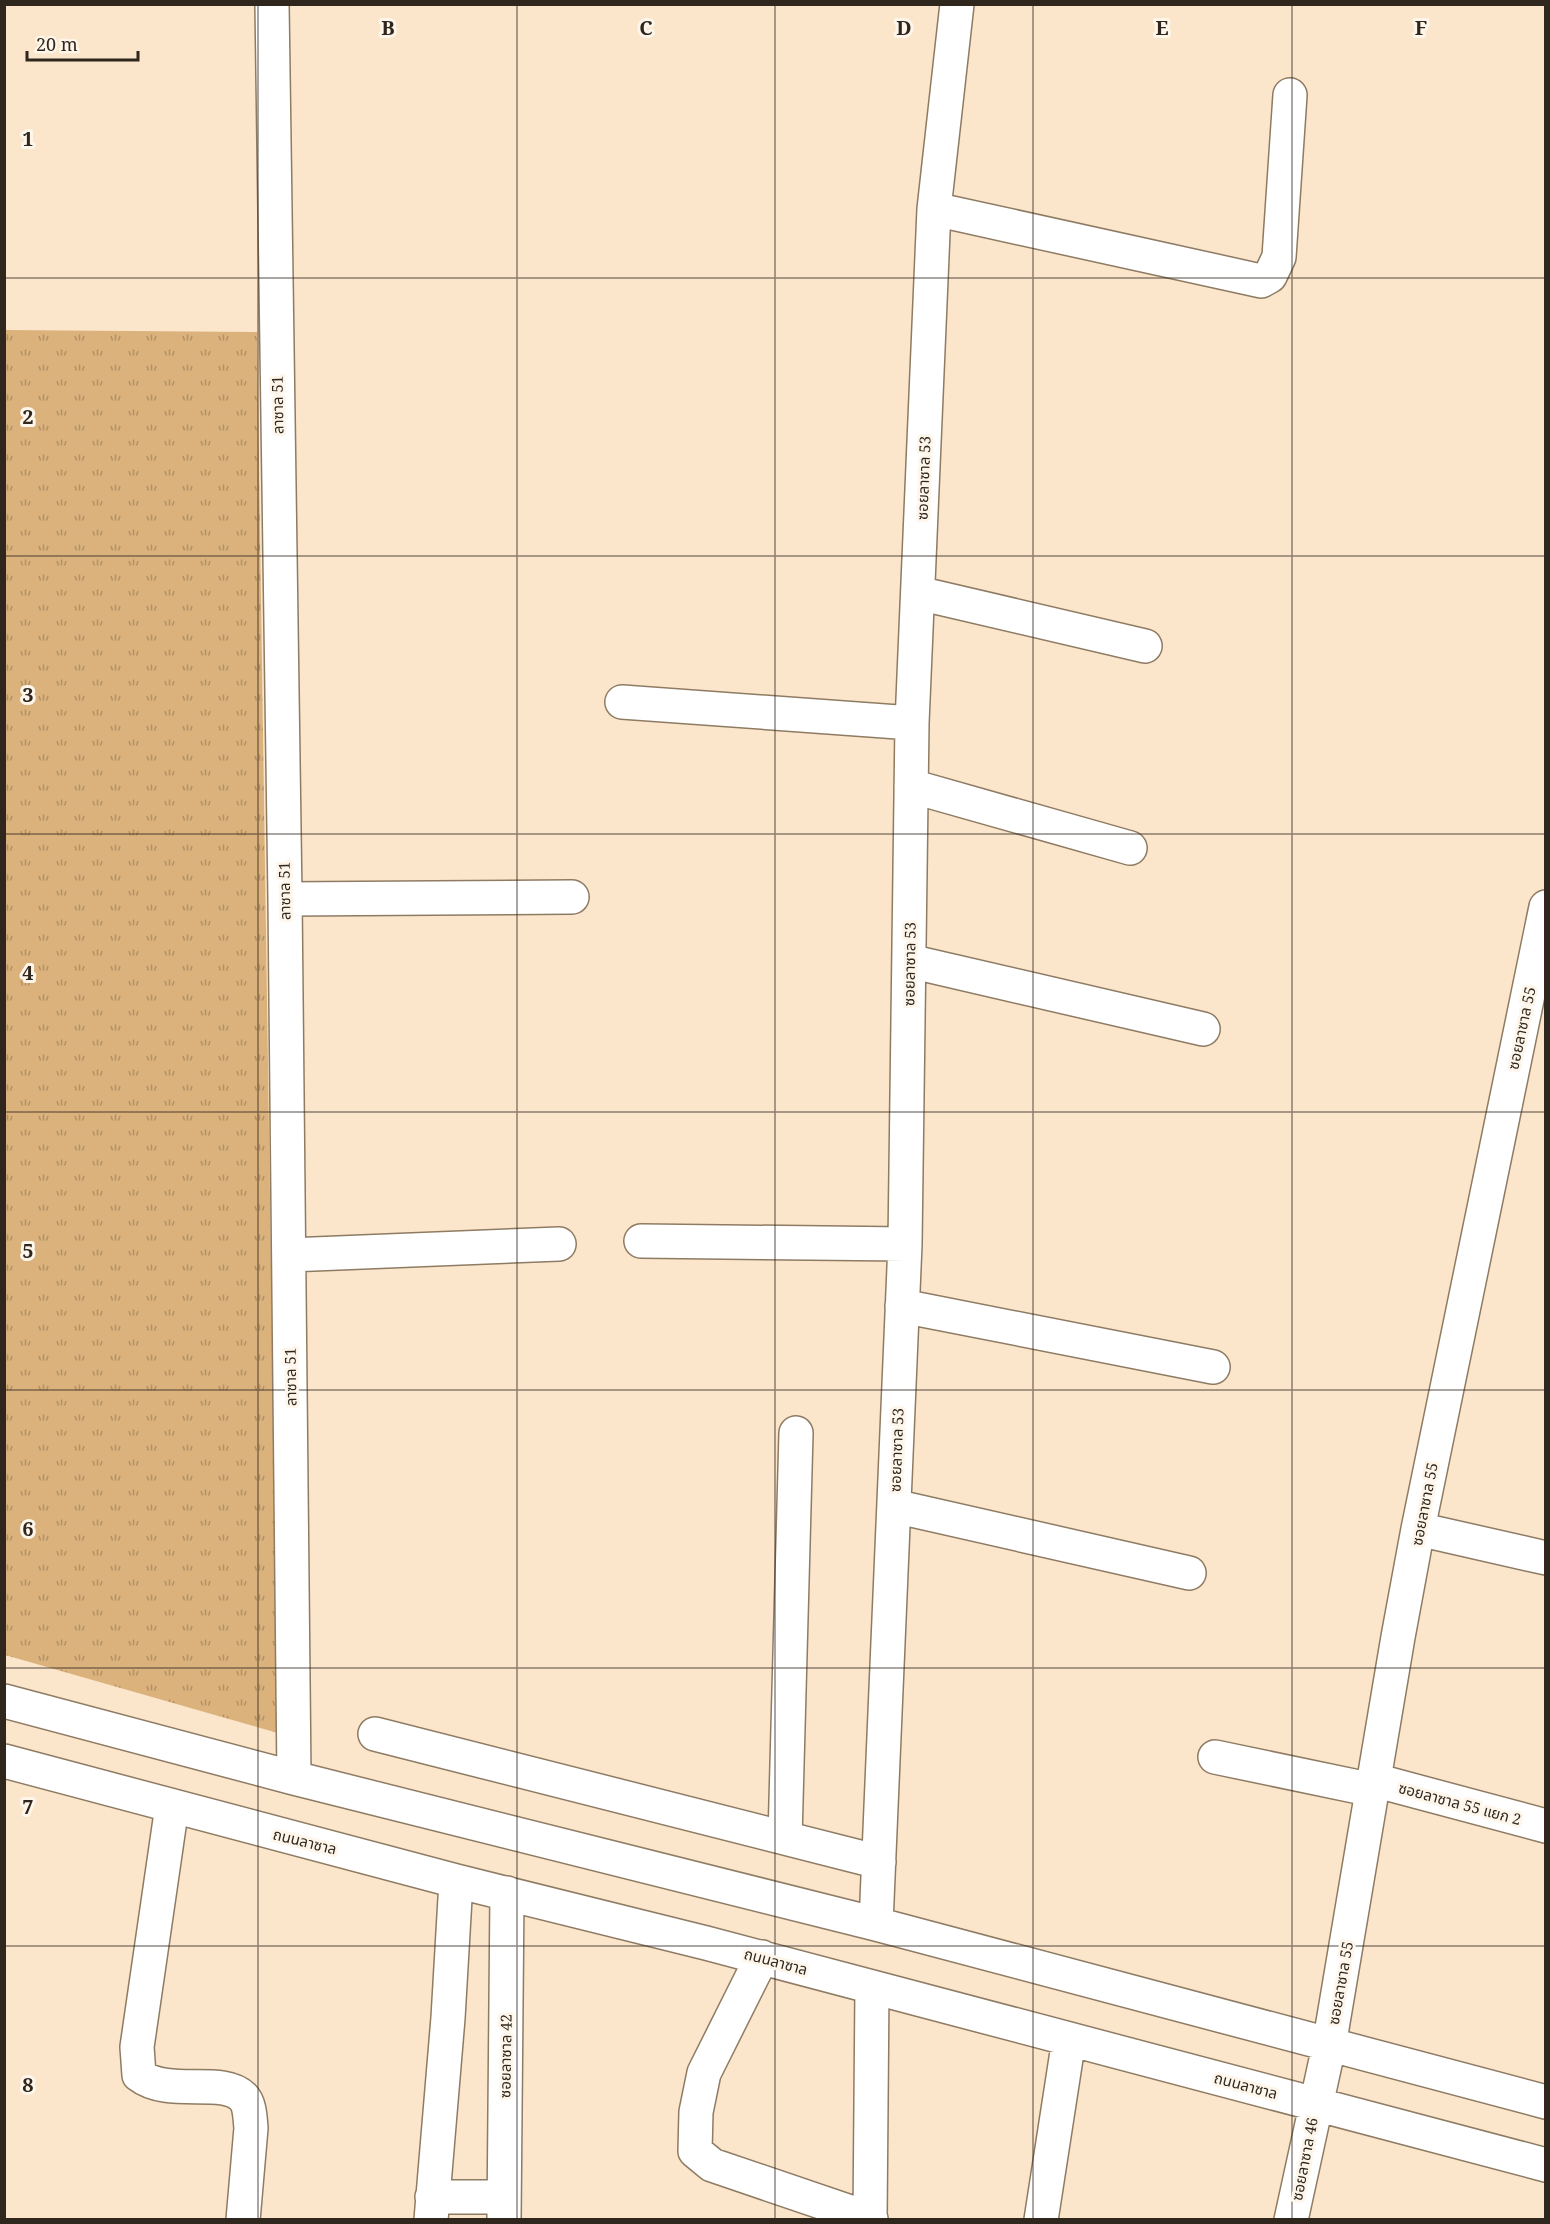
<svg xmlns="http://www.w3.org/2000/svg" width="1550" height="2224" font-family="'Noto Serif','Noto Sans Thai',serif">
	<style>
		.grass { fill: url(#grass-tufts) }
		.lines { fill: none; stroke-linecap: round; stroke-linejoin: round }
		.minor-casing { stroke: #8e7b63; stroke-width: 36 }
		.minor { stroke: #fff; stroke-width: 33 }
		.grid { fill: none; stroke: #2f271d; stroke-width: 1.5; stroke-opacity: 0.55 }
		.labels { text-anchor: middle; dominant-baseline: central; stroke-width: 6; stroke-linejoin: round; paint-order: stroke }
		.street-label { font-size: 15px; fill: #2f271d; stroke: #fef6eb }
		.grid-label { font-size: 20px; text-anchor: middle; font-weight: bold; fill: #2f271d; stroke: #fef6eb; stroke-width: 6; stroke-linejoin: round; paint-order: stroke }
	</style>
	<defs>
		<pattern id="grass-tufts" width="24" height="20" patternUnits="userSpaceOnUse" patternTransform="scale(1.5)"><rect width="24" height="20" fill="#dbb27c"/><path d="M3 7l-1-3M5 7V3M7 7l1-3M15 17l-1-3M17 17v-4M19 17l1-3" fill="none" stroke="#b29165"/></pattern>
	</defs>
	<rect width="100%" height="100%" fill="#fbe6cb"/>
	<!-- grass -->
	<path class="grass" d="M4 330 257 332 278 1733 5 1655Z"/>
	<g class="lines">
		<!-- minor casing -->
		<g class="minor-casing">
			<path id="minor" d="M272 4 285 899 294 1778
				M934 209 1261 281 1270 276 1279 257 1290 95
				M918 593 1145 646
				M622 702 912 723
				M911 786 1130 848
				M285 899 572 897
				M909 961 1203 1029
				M641 1241 905 1244
				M289 1255 559 1244
				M902 1306 1213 1367
				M894 1506 1189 1573
				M1418 1529 1546 1558
				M4 1701 294 1778 876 1924 1546 2102
				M375 1734 879 1862
				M1215 1757 1373 1790
				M4 1761 456 1881 706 1943 1546 2165
				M1374 1780 1546 1826
				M172 1806 137 2047 139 2075C169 2098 222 2076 243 2097 250 2104 250 2118 251 2128L243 2220
				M785 1838 796 1433
				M876 1924 905 1244 912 723 934 209 957 4
				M762 1957 704 2073 696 2112 695 2151 712 2165 871 2219
				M432 2197H504
				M431 2220 448 2018 456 1881
				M504 2220 507 1893
				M870 2220 872 1987
				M1041 2220 1069 2039
				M1291 2220 1329 2046 1398 1637 1418 1529 1546 907"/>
		</g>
		<!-- minor -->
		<use href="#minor" class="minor"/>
	</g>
	<!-- grid -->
	<path class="grid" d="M258 4V2220M517 4V2220M775 4V2220M1033 4V2220M1292 4V2220M4 278H1546M4 556H1546M4 834H1546M4 1112H1546M4 1390H1546M4 1668H1546M4 1946H1546"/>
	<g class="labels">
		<!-- street labels -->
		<g class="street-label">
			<text transform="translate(277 405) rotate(-91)">ลาซาล 51</text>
			<text transform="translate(923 478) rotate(-88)">ซอยลาซาล 53</text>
			<text transform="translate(284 891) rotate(-91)">ลาซาล 51</text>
			<text transform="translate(909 964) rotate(-89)">ซอยลาซาล 53</text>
			<text transform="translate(1521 1028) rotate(-78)">ซอยลาซาล 55</text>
			<text transform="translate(290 1377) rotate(-91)">ลาซาล 51</text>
			<text transform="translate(896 1450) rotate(-88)">ซอยลาซาล 53</text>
			<text transform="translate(1424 1504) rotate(-79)">ซอยลาซาล 55</text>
			<text transform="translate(1460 1803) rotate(15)">ซอยลาซาล 55 แยก 2</text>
			<text transform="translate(305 1841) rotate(14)">ถนนลาซาล</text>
			<text transform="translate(776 1961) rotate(15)">ถนนลาซาล</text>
			<text transform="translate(1340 1983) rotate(-80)">ซอยลาซาล 55</text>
			<text transform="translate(505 2056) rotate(-89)">ซอยลาซาล 42</text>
			<text transform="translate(1246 2085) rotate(15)">ถนนลาซาล</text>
			<text transform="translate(1304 2159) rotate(-79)">ซอยลาซาล 46</text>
		</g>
	</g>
	<g class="grid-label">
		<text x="388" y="35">B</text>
		<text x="646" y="35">C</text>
		<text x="904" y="35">D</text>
		<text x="1162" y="35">E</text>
		<text x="1421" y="35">F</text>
		<text x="28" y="146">1</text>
		<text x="28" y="424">2</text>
		<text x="28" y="702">3</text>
		<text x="28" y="980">4</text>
		<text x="28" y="1258">5</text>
		<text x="28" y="1536">6</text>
		<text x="28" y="1814">7</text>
		<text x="28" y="2092">8</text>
	</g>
	<!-- border -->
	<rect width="1550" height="2224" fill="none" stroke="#2f271d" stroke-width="12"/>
	<!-- scale -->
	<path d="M27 51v9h111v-9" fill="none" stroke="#2f271d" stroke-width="3"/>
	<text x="36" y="51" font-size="18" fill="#2f271d" stroke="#fef6eb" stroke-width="4.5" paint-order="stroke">20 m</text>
</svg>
